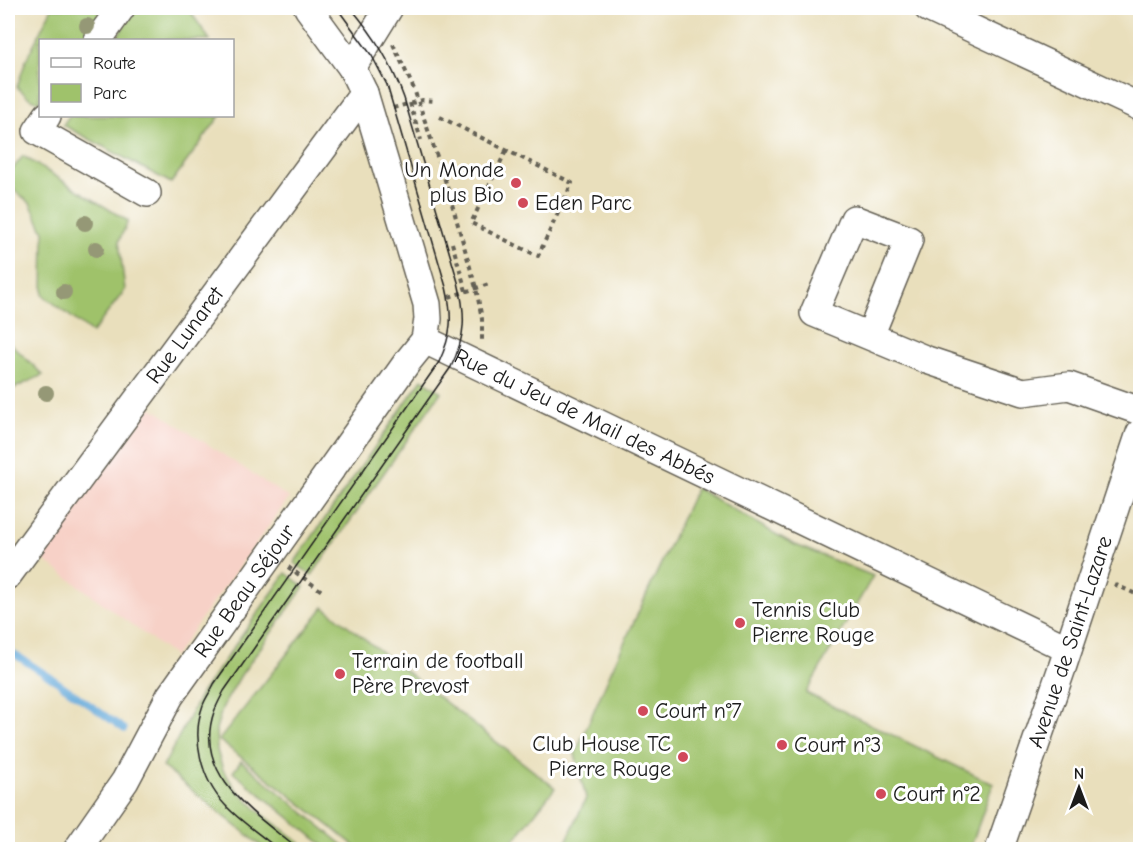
<svg xmlns="http://www.w3.org/2000/svg" width="1148" height="857" font-family="'Comic Neue',sans-serif">
	<style>
		.built { fill: #f7d1c7 }
		.green { fill: #9fc26b; stroke: #5e6f44; stroke-width: 1.5 }
		.lines { fill: none; stroke-linecap: round; stroke-linejoin: round }
		.stream { stroke: #63a9d9; stroke-width: 7 }
		.minor-casing { stroke: #646054; stroke-width: 30 }
		.path { stroke: #646054; stroke-width: 4; stroke-dasharray: 4.5 4.5; stroke-linecap: butt }
		.minor { stroke: #fff; stroke-width: 27 }
		.tram { stroke: #1c1c1c; stroke-width: 1.5 }
		.tree { fill: #959876 }
		.poi-dot { fill: #d1495b; stroke: #fff; stroke-width: 2 }
		.labels { text-anchor: middle; dominant-baseline: central; stroke-width: 6; stroke-linejoin: round; paint-order: stroke }
		.poi-label { font-size: 22px; fill: #1c1c1c; stroke: #fff; text-anchor: start }
		.street-label { font-size: 22px; fill: #1c1c1c; stroke: #fff }
	</style>
	<rect width="100%" height="100%" fill="#fff"/>
	<filter id="ink" filterUnits="userSpaceOnUse"><feTurbulence type="fractalNoise" baseFrequency=".0167" numOctaves="2"/><feDisplacementMap in="SourceGraphic" scale="12" xChannelSelector="R" yChannelSelector="G"/><feConvolveMatrix kernelMatrix="1 2 1 2 8 2 1 2 1" color-interpolation-filters="sRGB"/></filter>
	<filter id="wash" filterUnits="userSpaceOnUse"><feTurbulence type="fractalNoise" baseFrequency=".008" numOctaves="4" result="noise"/><feDisplacementMap in="SourceGraphic" scale="24" xChannelSelector="R" yChannelSelector="G"/><feGaussianBlur stdDeviation="1.35" result="paint"/><feColorMatrix in="noise" values="0 0 0 0 0 0 0 0 0 0 0 0 0 0 0 0 0 1.4 0 .05"/><feComposite in="paint" operator="in"/></filter>
	<g filter="url(#wash)">
		<rect width="100%" height="100%" fill="#e9dfbc"/>
		<!-- built -->
		<path class="built" d="M151 407 289 498 174 656 40 557Z"/>
		<!-- green -->
		<path class="green" d="M52 8H109L88 40H40V103L28 97 17 87 26 60Z
			M136 8H170L171 9 188 8 210 40H115Z
			M69 116H220L171 183 63 125Z
			M23 156 128 221 119 241 125 290 92 333 43 295 44 232 30 203 8 185V175Z
			M8 341 43 375 8 391Z
			M422 379 441 392 312 575 294 563Z
			M696 488 793 544 873 576 806 693 993 784 970 849H563L586 798 575 754 612 669Z
			M286 573 304 587 241 675 223 706 216 729 217 750 223 770 235 788 261 813 308 849H265L163 767 202 692Z
			M324 607 555 788 507 849H359L219 740Z
			M241 761 348 849H328L233 772Z"/>
		<g class="lines">
			<!-- stream -->
			<path class="stream" d="M8 650 56 681 124 729"/>
		</g>
	</g>
	<g filter="url(#ink)">
		<g class="lines">
			<!-- minor casing -->
			<g class="minor-casing">
				<g id="minor">
					<path d="M308 8 352 68 364 93 427 304 428 319 425 340"/>
					<path d="M928 8 1140 107"/>
					<path d="M98 40 121 8"/>
					<path d="M352 68 389 8"/>
					<path d="M47 116 37 131 147 193"/>
					<path d="M870 336 909 240 854 219 814 313 927 360 1023 392 1069 386 1140 411"/>
					<path id="s1" d="M425 340 1068 649"/>
					<path id="s2" d="M8 575 364 93"/>
					<path id="s3" d="M77 850 125 781 170 696 408 361 425 340"/>
					<path id="s4" d="M999 850 1063 665 1140 433"/>
				</g>
			</g>
			<!-- path -->
			<path class="path" d="M393 44 414 89 446 183 476 288 482 319V343
				M410 103 421 140
				M393 108 423 100 435 101
				M440 117 572 183 538 256 471 223 506 151
				M452 243 466 291
				M449 297 489 284
				M288 567 322 591
				M1114 584 1140 596"/>
			<!-- minor -->
			<use href="#minor" class="minor"/>
			<!-- tram -->
			<path class="tram" d="M279 850C261 835 241 822 225 805 201 779 191 738 203 705 206 697 211 691 214 684L439 362C452 334 453 317 446 287L387 85 372 56 337 8
				M299 850C257 815 192 776 214 712 217 704 221 697 224 691L451 367C466 336 466 315 458 282L404 98C391 62 375 37 351 8"/>
		</g>
		<!-- trees -->
		<g class="tree">
			<circle cx="87" cy="26" r="8"/>
			<circle cx="85" cy="223" r="8"/>
			<circle cx="96" cy="249" r="8"/>
			<circle cx="64" cy="292" r="8"/>
			<circle cx="46" cy="393" r="8"/>
		</g>
	</g>
	<!-- markers -->
	<g class="poi-dot">
		<circle cx="516" cy="183" r="6"/>
		<circle cx="523" cy="203" r="6"/>
		<circle cx="740" cy="623" r="6"/>
		<circle cx="340" cy="674" r="6"/>
		<circle cx="643" cy="711" r="6"/>
		<circle cx="782" cy="745" r="6"/>
		<circle cx="683" cy="757" r="6"/>
		<circle cx="881" cy="794" r="6"/>
	</g>
	<g class="labels">
		<!-- poi labels -->
		<g class="poi-label">
			<text x="504" y="170" text-anchor="end">Un Monde<tspan x="504" dy="25">plus Bio</tspan></text>
			<text x="535" y="203">Eden Parc</text>
			<text x="752" y="610">Tennis Club<tspan x="752" dy="25">Pierre Rouge</tspan></text>
			<text x="352" y="661">Terrain de football<tspan x="352" dy="25">Père Prevost</tspan></text>
			<text x="655" y="711">Court n°7</text>
			<text x="671" y="744" text-anchor="end">Club House TC<tspan x="671" dy="25">Pierre Rouge</tspan></text>
			<text x="794" y="745">Court n°3</text>
			<text x="893" y="794">Court n°2</text>
		</g>
		<!-- street labels -->
		<g class="street-label">
			<text stroke="none"><textPath href="#s2" startOffset="298">Rue Lunaret</textPath></text>
			<text stroke="none"><textPath href="#s1" startOffset="177">Rue du Jeu de Mail des Abbés</textPath></text>
			<text stroke="none"><textPath href="#s3" startOffset="309">Rue Beau Séjour</textPath></text>
			<text stroke="none"><textPath href="#s4" startOffset="220">Avenue de Saint-Lazare</textPath></text>
		</g>
	</g>
	<!-- margin -->
	<rect width="1148" height="857" fill="none" stroke="#fff" stroke-width="30"/>
	<!-- legend -->
	<rect x="39" y="39" width="195" height="78" fill="#ffffff" stroke="#a4a4a4" stroke-width="1.5"/>
	<rect x="51" y="58" width="30" height="9" fill="#ffffff" stroke="#a4a4a4" stroke-width="1.5"/>
	<text x="93" y="69" font-size="18" fill="#1c1c1c">Route</text>
	<rect x="51" y="84" width="30" height="18" fill="#9fc26b" stroke="#a4a4a4" stroke-width="1.5"/>
	<text x="93" y="99" font-size="18" fill="#1c1c1c">Parc</text>
	<!-- north arrow -->
	<g transform="translate(1079 788)" stroke="#ffffff" stroke-width="4.5" paint-order="stroke">
	<path d="M0-4.5L10 22L0 15L-10 22Z" fill="#1c1c1c"/>
	<text y="-9" font-size="16" font-weight="bold" text-anchor="middle" fill="#1c1c1c">N</text>
	</g>
</svg>
